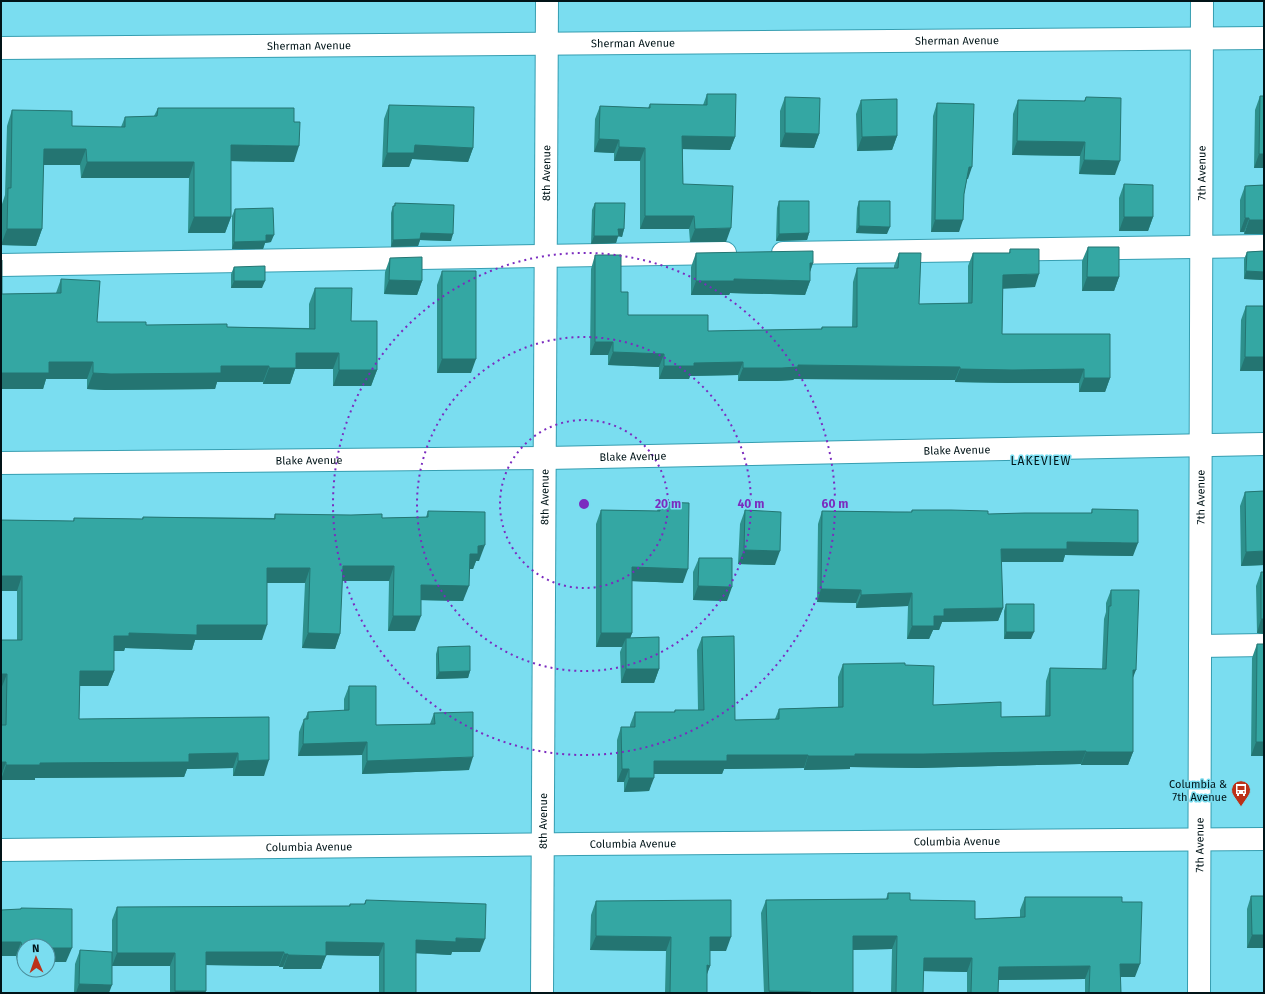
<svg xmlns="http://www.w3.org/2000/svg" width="1265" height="994" font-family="'Fira Sans',sans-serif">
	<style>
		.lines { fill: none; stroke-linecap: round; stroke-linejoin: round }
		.minor-casing { stroke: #369eb1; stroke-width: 24 }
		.minor { stroke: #fff; stroke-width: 22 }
		.wall { fill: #2d908c }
		.shaded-wall { fill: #247572 }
		.building { fill: #34a7a3; stroke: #247572 }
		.ring { fill: none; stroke: #7b2cbf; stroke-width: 2; stroke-dasharray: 2 4 }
		.labels { text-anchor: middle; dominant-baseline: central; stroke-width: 3; stroke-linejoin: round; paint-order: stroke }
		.street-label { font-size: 11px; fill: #011418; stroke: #7addf0 }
		.poi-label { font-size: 11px; fill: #011418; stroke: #7addf0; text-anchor: end }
		.neighbourhood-label { font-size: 12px; letter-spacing: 1px; fill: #011418; stroke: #7addf0 }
		.centre { fill: #7b2cbf; stroke: #7addf0; stroke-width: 2 }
		.ring-label { font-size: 12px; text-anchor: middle; font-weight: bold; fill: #7b2cbf; stroke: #7addf0; stroke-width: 3; stroke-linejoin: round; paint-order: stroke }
	</style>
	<rect width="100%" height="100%" fill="#7addf0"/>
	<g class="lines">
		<!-- minor casing -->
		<g class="minor-casing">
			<g id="minor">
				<path id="s1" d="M1 48 1264 38"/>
				<path d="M783 253 1264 246"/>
				<path d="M1 265 725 253"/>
				<path id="s2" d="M1 463 546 458 1264 444"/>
				<path d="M1200 646 1264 645"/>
				<path id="s3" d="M1 850 579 844 1264 839"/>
				<path id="s4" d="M542 993 547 1"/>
				<path id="s5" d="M1199 993 1202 1"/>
			</g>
		</g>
		<!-- minor -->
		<use href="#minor" class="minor"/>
	</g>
	<!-- wall -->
	<path class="wall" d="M707 94 735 137 730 150 683 149V184L726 242H690L689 229H640V161H614V153L594 152 595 119 600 106 648 108 650 104 703 105Z
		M1260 96H1264V168H1254L1255 110Z
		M785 97 819 134 814 148 780 147V111Z
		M1086 97 1115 175 1079 174 1080 156 1012 155 1013 114 1018 100 1084 101Z
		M861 100 897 136 892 150 857 151 856 114Z
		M937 103 968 179H967L964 194 959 232H931L933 116Z
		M389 105 473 148 468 162 412 159 409 167H382L384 119Z
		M158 108 294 162 231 161V217L225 233H188L189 178H81L80 165H43L42 229 36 246 1 245 2 204 5 195 7 126 12 110 72 126 121 127 125 117 154 116Z
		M1124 184 1153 217 1148 231H1119V198Z
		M1264 185 1244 234V232H1240V200L1245 186Z
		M779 201 809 233 807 240 776 241 777 208Z
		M859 201 887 234 856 233 857 208Z
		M395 203 451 241 420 240 418 246 391 247V213L393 206H394Z
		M595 203 624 229 622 237 618 236 616 243 591 244 592 210Z
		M235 209 271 242 265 243 263 249H232V216Z
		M1088 247 1119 277 1114 291H1082V261Z
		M1010 249 1035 287 1003 288 1002 334 1110 378 1105 392H1079V383H1008L955 382V380L794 379 793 380 777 381H738V375L690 376 689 379H659V367L608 365V355H590L591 269 595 255 621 292 628 315 708 331 821 329 822 327H852L853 282 857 268H894V266L899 253 919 304 968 303V266L973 253H1009Z
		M1264 251V280L1244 279V259L1247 252Z
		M696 253 813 263 810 272V281L805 295 730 293 729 295H691V267Z
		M390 258 422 281 417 295 384 294 385 272Z
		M1 260 2 294 56 293 61 279 97 322 146 325 227 327 309 328V304L315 288 351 321 377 370 371 386H333V369H295L290 384H263V382H217L215 389 105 390 87 389V379H46L43 389H1Z
		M234 267 262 288H231V274Z
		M442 271 471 373H437V285Z
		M1246 306H1264V371H1240L1241 320Z
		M1264 491V565L1241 566 1240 506 1245 492Z
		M660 502 683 583 632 581V633L630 638 659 669 654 683H621L620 652 622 647H596V524L601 510 657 511Z
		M1092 509 1133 556 1065 555 1063 562H1001L1003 608 998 621 942 622 939 630H933L929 639H907L908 606 856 608V603L817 602 818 524 822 511 911 512 912 510 988 514 1091 513Z
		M745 510 775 565 738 564 740 524Z
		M428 511 479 561H476L473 569H469L463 601 421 600 415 631H388L389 581H342L340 634 335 649 302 648 305 583H267L262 640H195L192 650 125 648 124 651H114V671L108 686H80L79 719 269 717 264 776H233V768L187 769 184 777 35 778V780H1V640H17V591H1V520L73 521 74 518 142 519 143 517 274 518 275 514 382 518 426 517Z
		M699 558 727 601 693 600V572Z
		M1261 572 1264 634 1257 633 1256 586Z
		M1111 590 1133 678V752L1128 765H1081V764L919 768 850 767V769L804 770V768L724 769 722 774H654L649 791 624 792V782H617V740L621 727H630V725L635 712H674L675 710H698L697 650 702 637 735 720 775 719 779 709 838 707V677L843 664 905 665 933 705 1001 717 1045 716 1046 681 1050 668 1102 669 1104 619 1106 612V603Z
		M1006 604 1031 639H1004V611Z
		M1257 644 1264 756H1251L1252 658Z
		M438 647 470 671 468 678 436 679V654Z
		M349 686 376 725 430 724 434 713 469 770 362 774V755L298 756 299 732 304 719H305L308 712 344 711V699Z
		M888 893 975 919 1020 917V910L1025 897 1122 902 1135 977H1120L1121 993H1085V979L998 980V993H967V972L923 971V993H891L892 949 853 950V993H764L761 913 766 900 886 899Z
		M1251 896H1264V948H1247V909Z
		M366 900 480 952H452L451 955 416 953V993H379V956L326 955 321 969H283V967H279V966L206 965 205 993H170V966H112V920L117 907 349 906 350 904H364Z
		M596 901 726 951H710V966L707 973V993H665L666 951 590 950 591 915Z
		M21 908 66 962H48V946L17 961 16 956Z
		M80 950 109 993H74L75 964Z"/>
	<!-- shaded-wall -->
	<path class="shaded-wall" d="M785 133 819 134 814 148 780 147Z
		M682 136 735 137 730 150 678 149Z
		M897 136 892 150 857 151 862 137Z
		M599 139 619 140 614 153 594 152Z
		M1017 141 1085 142 1080 156 1012 155Z
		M231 145 299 146 294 162 225 161Z
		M415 145 473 148 468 162 412 159 409 167H382L387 153Z
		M619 147 645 148 640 161H614Z
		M44 149H86L80 165H38Z
		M1259 154H1264V168H1254Z
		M1084 160 1120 161 1115 175 1079 174Z
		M87 162H194L189 178H81Z
		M969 167H972L968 179H965Z
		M645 216H694L689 229H640Z
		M194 217H231L225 233H188Z
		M1124 217H1153L1148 231H1119Z
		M1245 218H1249L1244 232H1240Z
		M935 220H963L959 232H931Z
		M1249 220H1264V234H1244Z
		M859 226 890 227 887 234 856 233Z
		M731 228 726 242H690L695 229Z
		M7 229H42L36 246 1 245Z
		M618 229H624L622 237 618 236 616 243 591 244 594 236Z
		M421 233 453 234 451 241 420 240 418 246 391 247 393 240Z
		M809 233 807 240 776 241 779 234Z
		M266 235H274L271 242 265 243 263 249H232L234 242Z
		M810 263H813L808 277Z
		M1246 271 1264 272V280L1244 279Z
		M1039 274 1035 287 999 289 1003 275Z
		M1087 277H1119L1114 291H1082Z
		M734 279 810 281 805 295 730 293 729 295H691L696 281Z
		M389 280 422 281 417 295 384 294Z
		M234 281H265L262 288H231Z
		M595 342H613L608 355H590Z
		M613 352 664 354 659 367 608 365Z
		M296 353H339L333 369H295L290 384H263L269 368Z
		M1245 357H1264V371H1240Z
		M442 359H476L471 373H437Z
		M49 362H93L87 379H46L43 389H1V373Z
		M743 362 738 375 690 376 689 379H659L664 366 694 363Z
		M798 365 960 367 955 380 794 379 793 380 777 381H738L743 368Z
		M221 366H269L263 382H217L215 389 105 390 87 389 93 373Z
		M960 369H1084L1079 383H1008L955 382Z
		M339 370H377L371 386H333Z
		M1084 378H1110L1105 392H1079Z
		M1067 542 1138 543 1133 556 1065 555 1063 562H996L1001 549Z
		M485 545 479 561H476L473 569H464L470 554 478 546Z
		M744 550 780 551 775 565 738 564Z
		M1264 551V565L1241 566 1246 552Z
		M343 566H394L389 581H338Z
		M632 567 688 569 683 583 627 581Z
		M267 568H310L305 583H261Z
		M1 576H22L17 591H1Z
		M421 585 469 586 463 601 415 600Z
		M698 586 732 587 727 601 693 600Z
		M821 589 861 590 856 603 817 602Z
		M912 593 908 606 856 608 861 595Z
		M1003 608 998 621 942 622 939 630H933L929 639H907L912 626 934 616 944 609Z
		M393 616H421L415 631H388Z
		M1261 619H1264V634L1257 633Z
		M197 625H267L262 640H195L192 650 125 648 124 651H109L114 636 129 633Z
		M1006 632H1034L1031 639H1004Z
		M308 633 340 634 335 649 302 648Z
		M601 633H632L627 647 626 638 622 647H596Z
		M626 669H659L654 683H621Z
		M1133 670H1136L1131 683Z
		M80 671H114L108 686H74Z
		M470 671 468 678 436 679 439 672Z
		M1 674H7L1 689Z
		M367 742 362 755 298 756 303 744Z
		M1256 742H1264V756H1251Z
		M1086 751 1081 764 919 768 850 767V769L804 770 808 756 855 754Z
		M1086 752H1133L1128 765H1081Z
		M238 753 233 768 187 769 184 777 35 778V780H1L6 765 189 754Z
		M727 755H808L804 768 724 769 722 774H649L654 761Z
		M473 757 469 770 362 774 367 761Z
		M269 760 264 776H233L238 761Z
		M1 762H6L1 777Z
		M622 769H629L624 782H617Z
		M629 778H654L649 791 624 792Z
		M1252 935H1264V948H1247Z
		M596 936 671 937 666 951 590 950Z
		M853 936H897L892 949 848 950Z
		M710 937H731L726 951H705Z
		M456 938 485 939 480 952H452L451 955 411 953 416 940Z
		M1 942H21L16 956H1Z
		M326 942 384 943 379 956 321 955Z
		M22 947H24V961H17Z
		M48 948H72L66 962H48Z
		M206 952H284L279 966 202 965Z
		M117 953H175L170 966H112Z
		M284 954H288L283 967H279Z
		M288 955 326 956 321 969H283Z
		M924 958H972L967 972 919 971Z
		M1120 964H1140L1135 977H1115Z
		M707 965 710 966 705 980Z
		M1090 966 1085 979 994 980 999 967Z
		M79 984 112 985 109 993H76Z
		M175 991H206L205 993H174Z
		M769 991 811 992V993H769Z"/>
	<!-- building -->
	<path class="building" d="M707 94H736L735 137 682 136 683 184 733 186 731 228 695 229 694 216H645V148L619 147V140L599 139 600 106 650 108V104L707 105Z
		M1260 96H1264V154H1259Z
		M785 97 820 98 819 134 785 133Z
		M1086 97 1121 98 1120 161 1084 160 1085 142 1017 141 1018 100 1085 101Z
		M897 99V136L862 137 861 100Z
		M937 103 974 104 972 167H969L964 194 963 220H935Z
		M389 105 474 107 473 148 415 145 414 153H387Z
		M158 108H294V122H300L299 146 231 145V217H194V162H87L86 149H44L42 229H7L8 188H11L12 110 72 111V126L125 127V117L157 116Z
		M1124 184 1153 185V217H1124Z
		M1264 185V220H1249V218H1245V186Z
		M779 201H809V233L779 234Z
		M859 201H890V227L859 226Z
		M395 203 454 205 453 234 421 233 420 239 393 240V206H395Z
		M595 203H625L624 229H618L619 236H594Z
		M273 208 274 235H266V241L234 242 235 209Z
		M1088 247H1119V277H1087Z
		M1010 249H1039V274L1003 275 1002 334H1110V378H1084V369L1012 370 960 369V367L798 365V367L782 368H743V362L694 363V366H664V354L613 352V342H595V255H621V292H628V315H708V331L822 329V327H857V268H898L899 253H921L919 304 972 303 973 253H1010Z
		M813 251V263H810V281L734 279V281H696V253Z
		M1264 251V272L1246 271 1247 252Z
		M422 257V281L389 280 390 258Z
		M1 260H2V294L61 293V279L100 281 97 322H146V325L227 324V327L315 329V288H352L351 321H377V370H339V353H296V368H269V366H221V373L111 374 93 373V362H49V373H1Z
		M265 266V281H234V267Z
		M442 271H476V359H442Z
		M1246 306H1264V357H1245Z
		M1264 491V551L1246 552 1245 492Z
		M660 502 689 503 688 569 632 567V633H601V510L660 511Z
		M1092 509 1138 510V543L1067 542V549H1001L1003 608 944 609V616H934V626H912V593L861 595V590L821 589 822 511 894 512H912V510H951L988 511V514L1025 513H1092Z
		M745 510 781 512 780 551 744 550Z
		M428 511 485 512V545L478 546V554H470L469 586 421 585V616H393L394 566H343L340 634 308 633 310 568H267V625H197V635L129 633V636H114V671H80L79 719 269 717V760L238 761V753L189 754V762L40 763V765H6V762H1V725H6L7 674H1V640H22V576H1V520L74 521V518L143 519V517L275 519V514L351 515 382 514V518L428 517Z
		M699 558H732V587L698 586Z
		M1261 572H1264V619H1261Z
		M1111 590H1139L1136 670H1133V752H1086V751L924 754H855V756H808V755H727V761H654V778H629V769H622L621 727H635V712H675V710H704L702 637 734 636 735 720 779 719V709L843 707V664L905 663V665L934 666 933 705 1001 702V717L1050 716V668L1106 669 1109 606H1111Z
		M1006 604H1034V632H1006Z
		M659 637V669H626V638Z
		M1257 644H1264V742H1256Z
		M470 646V671L439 672 438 647Z
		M349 686H376V725L435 724 434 713 473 712V757L367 761V742L303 744 304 719H308V712L349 710Z
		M888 893H910V900L975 901V919L1025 917V897H1122V902H1142L1140 964H1120L1121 993H1089L1090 966 999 967 998 993H971L972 958H924L923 993H896L897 936H853V993H811V992L769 991 766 900 888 899Z
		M1251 896H1264V935H1252Z
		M366 900 486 904 485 939 456 938V942L416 940V993H384V943L326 942V956L288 955V954H284V952H206V991H175V953H117V907L350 906V904H365Z
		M731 900V937H710V966L707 965V993H670L671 937 596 936V901Z
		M21 908 72 909V948H48V946H24V947H22L21 942H1V910L21 909Z
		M80 950 112 952V985L79 984Z"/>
	<!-- distance rings -->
	<g class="ring">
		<circle cx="584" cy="504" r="84"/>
		<circle cx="584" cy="504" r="167"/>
		<circle cx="584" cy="504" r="251"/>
	</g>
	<!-- icons -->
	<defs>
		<g id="bus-pin" transform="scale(1)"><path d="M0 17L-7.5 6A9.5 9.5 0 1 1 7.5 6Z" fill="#bc3118" stroke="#7addf0"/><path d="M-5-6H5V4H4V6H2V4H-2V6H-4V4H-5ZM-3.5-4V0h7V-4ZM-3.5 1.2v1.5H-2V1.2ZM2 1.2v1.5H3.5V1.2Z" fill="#fff"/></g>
	</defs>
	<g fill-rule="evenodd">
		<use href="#bus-pin" x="1241" y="790"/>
	</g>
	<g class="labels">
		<!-- street labels -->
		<g class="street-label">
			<text stroke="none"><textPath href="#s1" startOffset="956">Sherman Avenue</textPath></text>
			<text stroke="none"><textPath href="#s1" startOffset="632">Sherman Avenue</textPath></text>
			<text stroke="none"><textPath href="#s1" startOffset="308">Sherman Avenue</textPath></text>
			<text stroke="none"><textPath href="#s4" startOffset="820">8th Avenue</textPath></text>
			<text stroke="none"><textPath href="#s5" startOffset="820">7th Avenue</textPath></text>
			<text stroke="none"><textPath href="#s2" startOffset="956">Blake Avenue</textPath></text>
			<text stroke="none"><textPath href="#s2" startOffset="632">Blake Avenue</textPath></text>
			<text stroke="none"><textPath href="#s2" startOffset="308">Blake Avenue</textPath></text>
			<text stroke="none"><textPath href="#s4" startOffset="496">8th Avenue</textPath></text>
			<text stroke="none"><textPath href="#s5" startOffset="496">7th Avenue</textPath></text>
			<text stroke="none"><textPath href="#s4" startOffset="172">8th Avenue</textPath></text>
			<text stroke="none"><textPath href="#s3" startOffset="956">Columbia Avenue</textPath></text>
			<text stroke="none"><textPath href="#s3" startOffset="632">Columbia Avenue</textPath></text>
			<text stroke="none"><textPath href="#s5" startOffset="148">7th Avenue</textPath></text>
			<text stroke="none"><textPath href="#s3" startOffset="308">Columbia Avenue</textPath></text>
		</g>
		<!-- poi labels -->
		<g class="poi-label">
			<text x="1227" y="784">Columbia &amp;<tspan x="1227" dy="13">7th Avenue</tspan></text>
		</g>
		<!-- neighbourhood labels -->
		<g class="neighbourhood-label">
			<text x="1041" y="461">LAKEVIEW</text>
		</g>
	</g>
	<circle cx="584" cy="504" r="6" class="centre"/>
	<g class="ring-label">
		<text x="668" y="508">20 m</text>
		<text x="751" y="508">40 m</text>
		<text x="835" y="508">60 m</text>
	</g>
	<!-- border -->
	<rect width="1265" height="994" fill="none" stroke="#011418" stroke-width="4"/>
	<!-- north arrow -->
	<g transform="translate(36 958) rotate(358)"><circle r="19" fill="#7addf0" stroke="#4a8d9a"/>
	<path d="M0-3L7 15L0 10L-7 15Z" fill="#bc3118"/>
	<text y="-6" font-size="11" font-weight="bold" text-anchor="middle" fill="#011418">N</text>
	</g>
</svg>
